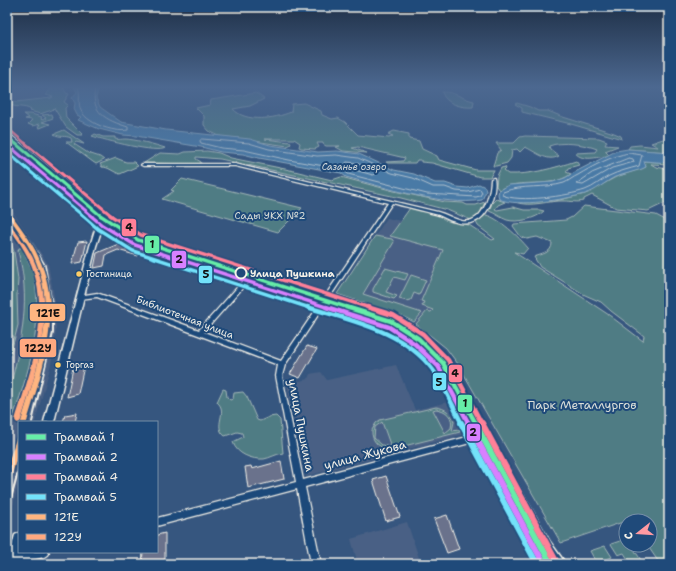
<svg xmlns="http://www.w3.org/2000/svg" width="676" height="571" font-family="'Shantell Sans',sans-serif">
	<style>
		.built { fill: #496185 }
		.green { fill: #507b84; stroke: #a2b6b6; fill-rule: evenodd }
		.water { fill: #497aa6; stroke: #8daac0 }
		.lines { fill: none; stroke-linecap: round; stroke-linejoin: round }
		.shore { stroke: #b0c1ce; stroke-width: 1 }
		.building { fill: #6a728c; stroke: #f4f1e8 }
		.minor-casing { stroke: #f4f1e8; stroke-width: 2.5 }
		.major-casing { stroke: #f4f1e8; stroke-width: 3 }
		.minor { fill: #1f4a7a; fill-rule: evenodd }
		.major { fill: #1f4a7a; fill-rule: evenodd }
		.rail-far2 { stroke: #f4f1e8; stroke-width: 1.5 }
		.rail-far1 { stroke: #f4f1e8; stroke-width: 2 }
		.rail { stroke: #f4f1e8; stroke-width: 2.5 }
		.rail-1-casing { stroke: #1f4a7a; stroke-width: 3 }
		.rail-2-casing { stroke: #1f4a7a; stroke-width: 3 }
		.rail-1 { fill: #ffb580; fill-rule: evenodd }
		.rail-2 { fill: #ffa980; fill-rule: evenodd }
		.tram-1-far4-casing { stroke: #1f4a7a; stroke-width: 4 }
		.tram-1-far3-casing { stroke: #1f4a7a; stroke-width: 5 }
		.tram-1-far2-casing { stroke: #1f4a7a; stroke-width: 6 }
		.tram-1-far1-casing { stroke: #1f4a7a; stroke-width: 8 }
		.tram-1-casing { stroke: #1f4a7a; stroke-width: 9 }
		.tram-2-far3-casing { stroke: #1f4a7a; stroke-width: 5 }
		.tram-2-far2-casing { stroke: #1f4a7a; stroke-width: 6 }
		.tram-2-far1-casing { stroke: #1f4a7a; stroke-width: 8 }
		.tram-2-casing { stroke: #1f4a7a; stroke-width: 9 }
		.tram-3-far4-casing { stroke: #1f4a7a; stroke-width: 4 }
		.tram-3-far3-casing { stroke: #1f4a7a; stroke-width: 5 }
		.tram-3-far2-casing { stroke: #1f4a7a; stroke-width: 6 }
		.tram-3-far1-casing { stroke: #1f4a7a; stroke-width: 8 }
		.tram-3-casing { stroke: #1f4a7a; stroke-width: 9 }
		.tram-4-far3-casing { stroke: #1f4a7a; stroke-width: 5 }
		.tram-4-far2-casing { stroke: #1f4a7a; stroke-width: 6 }
		.tram-4-far1-casing { stroke: #1f4a7a; stroke-width: 8 }
		.tram-4-casing { stroke: #1f4a7a; stroke-width: 9 }
		.tram-1-far4 { stroke: #66eda8; stroke-width: 2.5 }
		.tram-1-far3 { stroke: #66eda8; stroke-width: 3 }
		.tram-1-far2 { stroke: #66eda8; stroke-width: 3.5 }
		.tram-1-far1 { stroke: #66eda8; stroke-width: 4.5 }
		.tram-1 { stroke: #66eda8; stroke-width: 6 }
		.tram-2-far3 { stroke: #d880ff; stroke-width: 3 }
		.tram-2-far2 { stroke: #d880ff; stroke-width: 3.5 }
		.tram-2-far1 { stroke: #d880ff; stroke-width: 4.5 }
		.tram-2 { stroke: #d880ff; stroke-width: 6 }
		.tram-3-far4 { stroke: #ff8098; stroke-width: 2.5 }
		.tram-3-far3 { stroke: #ff8098; stroke-width: 3 }
		.tram-3-far2 { stroke: #ff8098; stroke-width: 3.5 }
		.tram-3-far1 { stroke: #ff8098; stroke-width: 4.5 }
		.tram-3 { stroke: #ff8098; stroke-width: 6 }
		.tram-4-far3 { stroke: #73e2fa; stroke-width: 3 }
		.tram-4-far2 { stroke: #73e2fa; stroke-width: 3.5 }
		.tram-4-far1 { stroke: #73e2fa; stroke-width: 4.5 }
		.tram-4 { stroke: #73e2fa; stroke-width: 6 }
		.stop-dot { fill: #1f4a7a; stroke: #f4f1e8; stroke-width: 2 }
		.bus-dot { fill: #fdcc66; stroke: #1f4a7a; stroke-width: 1.5 }
		.labels { text-anchor: middle; dominant-baseline: central; stroke-width: 4; stroke-linejoin: round; paint-order: stroke }
		.far-water-label { font-size: 9px; font-style: italic; fill: #dadfde; stroke: #1f4a7a }
		.bus-label { font-size: 9px; fill: #f4f1e8; stroke: #1f4a7a; text-anchor: start }
		.park-label { font-size: 10px; fill: #dbdfd9; stroke: #1f4a7a }
		.stop-label { font-size: 10px; font-weight: bold; fill: #f4f1e8; stroke: #1f4a7a; text-anchor: start }
		.street-label { font-size: 10px; fill: #f4f1e8; stroke: #1f4a7a }
		.near-park-label { font-size: 12px; fill: #dbdfd9; stroke: #1f4a7a }
		.near-street-label { font-size: 12px; fill: #f4f1e8; stroke: #1f4a7a }
		.line-badge { stroke: #1f4a7a; stroke-width: 1.5 }
		.pale-badge-label { font-size: 11px; text-anchor: middle; font-weight: bold; fill: #111 }
	</style>
	<rect width="100%" height="100%" fill="#36567f"/>
	<filter id="ink" filterUnits="userSpaceOnUse"><feTurbulence type="fractalNoise" baseFrequency=".025" numOctaves="2"/><feDisplacementMap in="SourceGraphic" scale="8" xChannelSelector="R" yChannelSelector="G"/><feConvolveMatrix kernelMatrix="1 2 1 2 8 2 1 2 1" color-interpolation-filters="sRGB"/></filter>
	<g filter="url(#ink)">
		<!-- built -->
		<path class="built" d="M7 87H47L44 98 11 102H7Z
			M7 203 48 264 56 307V332L51 364 35 422H19V483L7 527Z
			M410 210 451 222 432 335 400 315 337 294 387 218 400 221Z
			M396 365 415 410 448 402 465 434 307 476 287 384 308 379 310 374 321 372 327 380Z
			M407 522 421 564H358L351 539Z"/>
		<!-- green -->
		<path class="green" d="M52 87H63L66 93 69 94 64 102 68 105 65 108 66 118 83 135H77L66 127 54 108 52 110 40 114 30 111 31 110C24 105 15 109 7 103L51 98 53 97 46 95Z
			M442 92C453 91 463 99 474 101L473 107C462 108 445 104 442 92Z
			M256 93 264 99 250 106 233 109C246 123 274 119 291 112L292 104 304 103 321 111 322 115 332 119 338 118 345 122 358 135 389 138 393 136 388 134 394 131 409 134V139L419 141 422 149 437 156 439 160 476 170H494L490 177H480L432 163 421 162V160H417L415 163H388L386 162 403 161 405 158 358 147 352 148 367 153 343 151 336 147 340 146H326L323 144V143H317L319 147 315 149 301 148 299 147 300 143 294 139H265L290 142 291 144 288 146 219 136 209 131 204 125V116L196 108 210 105 211 100Z
			M517 103 530 107 538 111H548L563 117 614 133 621 136 622 139 571 124 522 112V108L515 104Z
			M24 114H31L42 117 41 119 42 120 46 118 42 115 52 114 53 118 42 122 50 124 40 128 38 127 40 124 33 126 28 124 32 120 25 119 29 118Z
			M64 130 84 144 76 142 74 144 88 153 100 157 104 160 96 164 93 162 66 142H72L71 138C65 135 60 138 54 134Z
			M95 134 103 137H115V139C119 140 122 139 125 139 134 139 157 145 165 148 158 154 104 140 92 136Z
			M525 136 599 138 607 141 605 145 618 146 605 151 609 155 607 156C596 157 584 162 575 153L595 152 597 149C585 144 561 141 549 146L550 149 559 156C547 163 535 151 525 147L520 152 517 149 512 150 511 158 507 163 496 166H493L497 153 501 150 496 143H514L520 137Z
			M663 139 669 141V152L628 149 630 146 640 145 658 147 651 143Z
			M207 151 219 153 231 158 290 170 332 180 341 177 394 191 445 202 463 203 467 205H476L485 202 479 215 471 220 447 210 401 198 220 159 196 157V159L201 162 200 164 144 163 160 153 180 154 185 152Z
			M116 158 126 162H134L138 166 120 174C113 172 109 167 102 167L100 164Z
			M576 161 579 165 568 168 566 172 571 174C549 190 519 177 499 190L496 186 497 176 501 168 505 167 506 169 504 171 508 174C530 175 554 168 576 161Z
			M643 161 669 163V165L651 164 656 167 667 169 665 171 669 173V201L648 211 616 208 592 195 584 199V201C576 203 572 201 565 201 549 200 531 208 515 202L555 201 585 194 616 177 646 167Z
			M182 179 302 208 278 232 162 199 174 191 171 190Z
			M496 199 505 202 498 205 495 209 497 210 513 207 524 210H540L544 211C536 219 517 223 507 220 501 218 495 213 489 211L492 203Z
			M584 206 656 215 669 222V564H660L647 545H650V521H626L561 543 458 364 446 348 416 324 427 311 431 312 433 310 422 306 424 302 421 301 443 250 390 236 410 208 438 215 445 220 451 222 469 225 492 240 495 239 478 226 476 222 486 215C499 218 519 237 528 248L523 254 514 252 609 315 643 341 644 336 611 311 601 302 585 295 540 267 534 257C542 254 552 253 552 243L537 237 527 239 521 237 513 226 514 224 566 220 572 217Z
			M7 230 14 252 18 279 17 295 18 325 7 368V351L12 343 14 336H9V309L7 298Z
			M375 236 392 239 394 242 363 294 422 313 414 322 400 315 337 294Z
			M19 248H22C26 258 32 267 34 277 45 331 24 384 7 435V393L11 384C22 338 31 298 18 251Z
			M385 268 408 274 405 280 394 277 386 292 397 296 394 299 373 292V289Z
			M411 275 426 280 419 295 414 293 411 300 407 301 399 299Z
			M223 389 226 390 227 397 230 400 233 399 234 393 243 392 247 397 257 420 260 421 269 417 276 416 280 420 283 453C276 454 270 458 264 459 252 460 236 454 233 442L243 437 242 433 237 432 225 436C212 426 229 412 217 402Z
			M436 407C445 408 452 413 454 422L452 431 459 430 460 432 392 449C380 449 371 442 372 430L376 423 380 420ZM436 409C446 410 454 417 451 428L445 433 433 410ZM382 422 391 447 382 445 374 438 375 427Z
			M626 539V545H631L643 563 631 564 624 553 618 555 611 544Z
			M605 546 612 557 607 559 610 564H597L590 551Z"/>
		<!-- water -->
		<path class="water" d="M74 87H99L96 98 100 107 121 122 166 130 250 139 270 145 318 152 337 151 359 154 394 170 414 174 435 183H445L457 187 468 188 479 184 485 187 486 191 482 200C444 207 384 187 346 177L341 173 259 158 243 154 221 152 201 147 136 136 123 135 99 129 78 120 81 117 77 115 74 109 75 103 72 98 77 92Z
			M628 149 669 152V163L644 161 646 167 642 169C633 172 624 174 615 177 605 182 596 191 585 194 565 199 518 208 499 199L498 194 499 190 509 185 553 182 565 178 575 172 616 151Z"/>
		<g class="lines">
			<!-- shore -->
			<path class="shore" d="M78 87C81 94 78 101 80 108 84 123 114 133 128 130V127C106 120 90 113 95 87
				M202 139 249 143 269 149 317 156 336 155 358 158 392 173 413 178 433 187H445L456 191 468 192 480 189 482 192 480 196 476 197 427 194 348 174 342 169 289 160 244 150 221 148 201 143 200 141Z
				M629 153 642 155 639 166C629 169 619 171 609 176 601 180 594 187 585 190 567 196 520 203 502 195L503 192C522 184 545 189 564 183 569 181 573 177 578 175 593 166 611 156 629 153Z
				M629 158 633 159 634 162 612 168 583 185 576 184 592 173Z
				M347 162 357 163 375 172 376 174 373 175 351 169 345 165Z"/>
		</g>
		<!-- building -->
		<path class="building" d="M87 241 82 262 72 264 78 242Z
			M121 243 145 250 138 256 118 250 106 255 104 266 94 268 97 253Z
			M307 346 317 349 300 378 290 374Z
			M84 366 78 394 67 397 73 368Z
			M77 413 75 422H63L65 415Z
			M281 461 284 479 248 488 245 467 251 466 252 469Z
			M386 476 400 517 386 521 373 480Z
			M447 515 459 549 447 553 434 519Z
			M165 533V564H142L143 552H157V535Z"/>
		<g class="lines">
			<!-- minor casing -->
			<g class="minor-casing">
				<path id="minor" d="M142 164H235L438 212C446 214 453 219 462 221 484 224 490 195 491 179L493 178H494C496 187 493 197 490 205 482 223 469 227 452 221 446 219 441 215 435 214 421 210 406 207 392 203L285 365 282 376 303 480 486 432 489 434 490 436 489 438 305 487 321 564H311L297 489 157 526V518L296 482 276 376 278 365 97 297 80 299 78 298 77 297 78 296 97 293 199 330 250 273H254L255 274 254 275 204 332 281 361 388 203 235 166H143L141 165Z
					M27 552H49L47 555 44 557 16 564 11 563 9 560 11 557Z"/>
			</g>
			<!-- major casing -->
			<g class="major-casing">
				<path id="major" d="M7 132 111 218 143 237 388 314C412 324 432 338 448 359L550 542 563 560 565 564H552L542 550 442 363C426 342 407 328 382 318L139 239 107 220 7 135Z
					M7 139 104 221 137 241 384 319C406 329 424 341 438 361L546 564H534L432 365C418 345 400 333 378 323L133 243 103 225 96 246 54 422H44L90 246 95 230 99 222 7 142Z
					M19 533V552H22L19 564H7L15 535Z"/>
			</g>
			<!-- minor -->
			<use href="#minor" class="minor"/>
			<!-- major -->
			<use href="#major" class="major"/>
			<!-- rail-far2 -->
			<path class="rail-far2" d="M17 227 30 240 45 265 53 308"/>
			<!-- rail-far1 -->
			<path class="rail-far1" d="M32 422 53 333V307"/>
			<!-- rail -->
			<path class="rail" d="M7 512 19 469"/>
			<!-- rail-1 casing -->
			<g class="rail-1-casing">
				<path id="rail-1" d="M7 210H8C19 225 31 240 38 256 64 309 43 369 27 422H21C37 369 59 309 33 255 26 240 16 228 7 214Z
					M19 436V450L11 478 10 481 7 482V466L16 439 17 437Z"/>
			</g>
			<!-- rail-2 casing -->
			<g class="rail-2-casing">
				<path id="rail-2" d="M7 221H8C18 235 30 249 36 265 56 317 37 369 21 420L20 422 18 423 16 422 15 420C31 370 51 316 31 264 25 250 16 237 7 225Z"/>
			</g>
			<!-- rail-1 -->
			<use href="#rail-1" class="rail-1"/>
			<!-- rail-2 -->
			<use href="#rail-2" class="rail-2"/>
			<!-- tram-1-far4 casing -->
			<g class="tram-1-far4-casing">
				<path id="tram-1-far4" d="M7 136 16 144"/>
			</g>
			<!-- tram-1-far3 casing -->
			<g class="tram-1-far3-casing">
				<path id="tram-1-far3" d="M15 143 101 216"/>
			</g>
			<!-- tram-1-far2 casing -->
			<g class="tram-1-far2-casing">
				<path id="tram-1-far2" d="M100 215 138 240 349 308"/>
			</g>
			<!-- tram-1-far1 casing -->
			<g class="tram-1-far1-casing">
				<path id="tram-1-far1" d="M346 307 391 321 419 339 443 363 476 424"/>
			</g>
			<!-- tram-1 casing -->
			<g class="tram-1-casing">
				<path id="tram-1" d="M475 423 551 564"/>
			</g>
			<!-- tram-2-far3 casing -->
			<g class="tram-2-far3-casing">
				<path id="tram-2-far3" d="M7 144 92 216"/>
			</g>
			<!-- tram-2-far2 casing -->
			<g class="tram-2-far2-casing">
				<path id="tram-2-far2" d="M90 215 102 225 135 245 329 308"/>
			</g>
			<!-- tram-2-far1 casing -->
			<g class="tram-2-far1-casing">
				<path id="tram-2-far1" d="M326 307 389 327 415 344 438 366 469 424"/>
			</g>
			<!-- tram-2 casing -->
			<g class="tram-2-casing">
				<path id="tram-2" d="M468 423 544 564"/>
			</g>
			<!-- tram-3-far4 casing -->
			<g class="tram-3-far4-casing">
				<path id="tram-3-far4" d="M11 131 26 144"/>
			</g>
			<!-- tram-3-far3 casing -->
			<g class="tram-3-far3-casing">
				<path id="tram-3-far3" d="M25 143 112 216"/>
			</g>
			<!-- tram-3-far2 casing -->
			<g class="tram-3-far2-casing">
				<path id="tram-3-far2" d="M110 215 141 235 370 308"/>
			</g>
			<!-- tram-3-far1 casing -->
			<g class="tram-3-far1-casing">
				<path id="tram-3-far1" d="M367 307 393 315 423 334 448 360 482 424"/>
			</g>
			<!-- tram-3 casing -->
			<g class="tram-3-casing">
				<path id="tram-3" d="M482 423 556 561"/>
			</g>
			<!-- tram-4-far3 casing -->
			<g class="tram-4-far3-casing">
				<path id="tram-4-far3" d="M7 152 83 216"/>
			</g>
			<!-- tram-4-far2 casing -->
			<g class="tram-4-far2-casing">
				<path id="tram-4-far2" d="M82 215 98 229 133 251 310 308"/>
			</g>
			<!-- tram-4-far1 casing -->
			<g class="tram-4-far1-casing">
				<path id="tram-4-far1" d="M307 307C351 321 403 330 433 370 444 385 453 407 462 424"/>
			</g>
			<!-- tram-4 casing -->
			<g class="tram-4-casing">
				<path id="tram-4" d="M461 423 537 564"/>
			</g>
			<!-- tram-1-far4 -->
			<use href="#tram-1-far4" class="tram-1-far4"/>
			<!-- tram-1-far3 -->
			<use href="#tram-1-far3" class="tram-1-far3"/>
			<!-- tram-1-far2 -->
			<use href="#tram-1-far2" class="tram-1-far2"/>
			<!-- tram-1-far1 -->
			<use href="#tram-1-far1" class="tram-1-far1"/>
			<!-- tram-1 -->
			<use href="#tram-1" class="tram-1"/>
			<!-- tram-2-far3 -->
			<use href="#tram-2-far3" class="tram-2-far3"/>
			<!-- tram-2-far2 -->
			<use href="#tram-2-far2" class="tram-2-far2"/>
			<!-- tram-2-far1 -->
			<use href="#tram-2-far1" class="tram-2-far1"/>
			<!-- tram-2 -->
			<use href="#tram-2" class="tram-2"/>
			<!-- tram-3-far4 -->
			<use href="#tram-3-far4" class="tram-3-far4"/>
			<!-- tram-3-far3 -->
			<use href="#tram-3-far3" class="tram-3-far3"/>
			<!-- tram-3-far2 -->
			<use href="#tram-3-far2" class="tram-3-far2"/>
			<!-- tram-3-far1 -->
			<use href="#tram-3-far1" class="tram-3-far1"/>
			<!-- tram-3 -->
			<use href="#tram-3" class="tram-3"/>
			<!-- tram-4-far3 -->
			<use href="#tram-4-far3" class="tram-4-far3"/>
			<!-- tram-4-far2 -->
			<use href="#tram-4-far2" class="tram-4-far2"/>
			<!-- tram-4-far1 -->
			<use href="#tram-4-far1" class="tram-4-far1"/>
			<!-- tram-4 -->
			<use href="#tram-4" class="tram-4"/>
		</g>
	</g>
	<!-- sky -->
	<linearGradient id="sky" x2="0" y2="1"><stop stop-color="#1e2f46"/><stop offset="0.52" stop-color="#4c6890"/><stop offset="1" stop-color="#4c6890" stop-opacity="0"/></linearGradient>
	<rect width="676" height="167" fill="url(#sky)"/>
	<!-- markers -->
	<circle class="stop-dot" cx="241" cy="273" r="5.5"/>
	<g class="bus-dot">
		<circle cx="79" cy="274" r="3.5"/>
		<circle cx="58" cy="365" r="3.5"/>
	</g>
	<g class="labels">
		<!-- far-water labels -->
		<g class="far-water-label">
			<text x="354" y="167">Сазанье озеро</text>
		</g>
		<!-- bus labels -->
		<g class="bus-label">
			<text x="86" y="274">Гостиница</text>
			<text x="66" y="365">Горгаз</text>
		</g>
		<!-- park labels -->
		<g class="park-label">
			<text x="270" y="215">Сады УКХ №2</text>
		</g>
		<!-- stop labels -->
		<g class="stop-label">
			<text x="250" y="273">Улица Пушкина</text>
		</g>
		<!-- street labels -->
		<g class="street-label">
			<text transform="translate(185 317) rotate(21)">Библиотечная улица</text>
		</g>
		<!-- near-park labels -->
		<g class="near-park-label">
			<text x="582" y="405">Парк Металлургов</text>
		</g>
		<!-- near-street labels -->
		<g class="near-street-label">
			<text transform="translate(301 425) rotate(79)">улица Пушкина</text>
			<text transform="translate(365 455) rotate(-15)">улица Жукова</text>
		</g>
	</g>
	<g class="line-badge">
		<rect x="121" y="218" width="16" height="19" rx="4" fill="#ff8098"/>
		<rect x="144" y="235" width="16" height="19" rx="4" fill="#66eda8"/>
		<rect x="171" y="250" width="16" height="19" rx="4" fill="#d880ff"/>
		<rect x="198" y="265" width="15" height="19" rx="4" fill="#73e2fa"/>
		<rect x="29" y="303" width="37" height="19" rx="4" fill="#ffb580"/>
		<rect x="19" y="338" width="38" height="20" rx="4" fill="#ffa980"/>
		<rect x="448" y="364" width="15" height="19" rx="4" fill="#ff8098"/>
		<rect x="432" y="372" width="15" height="19" rx="4" fill="#73e2fa"/>
		<rect x="457" y="394" width="16" height="19" rx="4" fill="#66eda8"/>
		<rect x="466" y="423" width="15" height="19" rx="4" fill="#d880ff"/>
	</g>
	<g class="pale-badge-label">
		<text x="129" y="231">4</text>
		<text x="152" y="248">1</text>
		<text x="179" y="263">2</text>
		<text x="206" y="278">5</text>
		<text x="48" y="317">121Е</text>
		<text x="38" y="352">122У</text>
		<text x="455" y="377">4</text>
		<text x="439" y="386">5</text>
		<text x="465" y="407">1</text>
		<text x="473" y="436">2</text>
	</g>
	<!-- margin -->
	<rect width="676" height="571" fill="none" stroke="#1f4a7a" stroke-width="24"/>
	<rect x="12" y="12" width="652" height="547" fill="none" stroke="#f4f1e8" stroke-width="1.5" filter="url(#ink)"/>
	<!-- legend -->
	<rect x="18" y="421" width="140" height="132" fill="#1f4a7a" stroke="#748da6"/>
	<rect x="26" y="434" width="20" height="6" fill="#66eda8" stroke="#748da6"/>
	<text x="54" y="441" font-size="12" fill="#f4f1e8">Трамвай 1</text>
	<rect x="26" y="454" width="20" height="6" fill="#d880ff" stroke="#748da6"/>
	<text x="54" y="461" font-size="12" fill="#f4f1e8">Трамвай 2</text>
	<rect x="26" y="474" width="20" height="6" fill="#ff8098" stroke="#748da6"/>
	<text x="54" y="481" font-size="12" fill="#f4f1e8">Трамвай 4</text>
	<rect x="26" y="494" width="20" height="6" fill="#73e2fa" stroke="#748da6"/>
	<text x="54" y="501" font-size="12" fill="#f4f1e8">Трамвай 5</text>
	<rect x="26" y="514" width="20" height="6" fill="#ffb580" stroke="#748da6"/>
	<text x="54" y="521" font-size="12" fill="#f4f1e8">121Е</text>
	<rect x="26" y="534" width="20" height="6" fill="#ffa980" stroke="#748da6"/>
	<text x="54" y="541" font-size="12" fill="#f4f1e8">122У</text>
	<!-- north arrow -->
	<g transform="translate(638 533) rotate(253)"><circle r="19" fill="#1f4a7a" stroke="#748da6"/>
	<path d="M0-3L7 15L0 10L-7 15Z" fill="#ff9aa2"/>
	<text y="-6" font-size="11" font-weight="bold" text-anchor="middle" fill="#f4f1e8">С</text>
	</g>
</svg>
